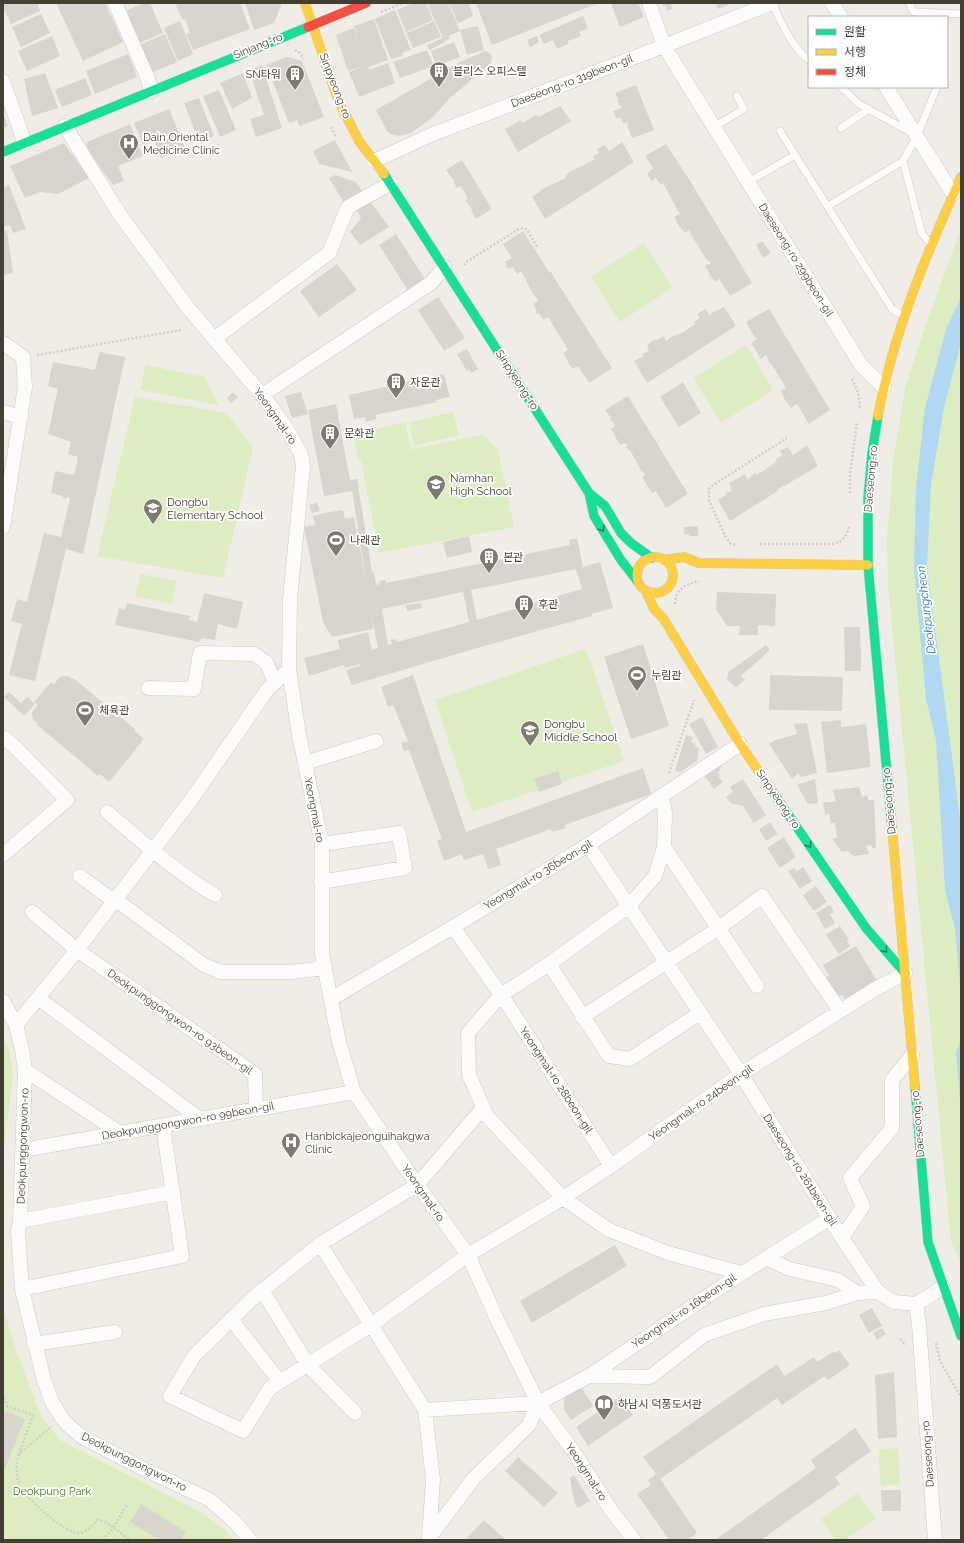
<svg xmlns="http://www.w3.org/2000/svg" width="964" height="1543" font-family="Raleway,'Noto Sans KR',sans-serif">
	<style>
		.green { fill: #dcedc2 }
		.water { fill: #b1d8f3 }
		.building { fill: #d8d5ce; fill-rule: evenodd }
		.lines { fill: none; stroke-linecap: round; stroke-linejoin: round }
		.lane-casing { stroke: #cdcac4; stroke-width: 8 }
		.street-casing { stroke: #cdcac4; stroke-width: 15 }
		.fast-casing { stroke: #cfcabc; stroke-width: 10 }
		.slow-casing { stroke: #cfcabc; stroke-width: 10 }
		.jam-casing { stroke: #cfcabc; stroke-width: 10 }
		.path { stroke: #d1cdc8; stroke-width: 2.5; stroke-dasharray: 2 2; stroke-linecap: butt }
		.lane { stroke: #fdfcfb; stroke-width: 7 }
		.street { stroke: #fdfcfb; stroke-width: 14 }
		.fast { stroke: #16e098; stroke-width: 9 }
		.slow { stroke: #ffcf43; stroke-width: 9 }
		.jam { stroke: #f24e42; stroke-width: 9 }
		.oneway { stroke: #327f5b }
		.labels { text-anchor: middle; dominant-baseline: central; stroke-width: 3.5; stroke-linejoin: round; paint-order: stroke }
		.street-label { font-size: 11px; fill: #453e32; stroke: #fff }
		.poi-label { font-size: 11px; fill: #453e32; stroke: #fff; text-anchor: start }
		.park-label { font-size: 11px; fill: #427c1f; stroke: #fff }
		.water-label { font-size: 12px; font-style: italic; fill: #2079bc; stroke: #fff }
	</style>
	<rect width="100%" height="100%" fill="#efede6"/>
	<!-- green -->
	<path class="green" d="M961 229V1262L951 1242 888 584 887 539 893 462 905 388 928 318Z
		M644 243 672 288 620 322 591 277Z
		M746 345 773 390 721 423 693 378Z
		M146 365 204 377 219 405 140 390Z
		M135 397 226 413 253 447 223 578 97 556Z
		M453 412 459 435 414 446 409 423Z
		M405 422 411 449 407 450 483 435 498 449 514 527 379 553 361 461H359L353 435Z
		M140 574 177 581 172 604 135 596Z
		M586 649 624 761 472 812 435 700Z
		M3 1036 9 1050 13 1074 3 1156Z
		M3 1308 16 1350 41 1416 60 1440 199 1511 226 1531 233 1540H3Z
		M898 1448 900 1484 881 1486 878 1450Z
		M857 1493 876 1518 845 1540H836L821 1519Z"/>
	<!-- water -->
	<path class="water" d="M961 297V342L944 408 931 484 927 567 961 825V995L955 929 945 890 936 740 926 699 914 568 916 488 925 408 946 329Z
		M961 1040V1113L956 1052Z"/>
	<!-- building -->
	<path class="building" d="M5 3H37L40 11 11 24 3 7V4Z
		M56 3H105L123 42 83 61Z
		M144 3H150L163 33 139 43 125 11Z
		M182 3H240L250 29 193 50 186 34 190 33 186 21 183 19H182L176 5Z
		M245 3H280L281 6 274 23 254 30Z
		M413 3H426L433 20 406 32 397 10Z
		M427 3H448L460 31 449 36 450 39 445 41V42L429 50 427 45 443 38Z
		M449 3H469L473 16 458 23Z
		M476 3H595L596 4 492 45Z
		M611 3H638L644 17 620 27Z
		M662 3H671L672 9 667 11 666 6H663Z
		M716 3H733L718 9Z
		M395 10 411 50 402 53 403 56 391 59 375 19Z
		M41 14 50 33 21 47 12 27Z
		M583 16 588 28 579 32 581 36 568 41V44L557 49 553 40 544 44 539 35Z
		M374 19 388 60 369 67 368 65 369 70 388 63 395 83 359 97 349 72 363 66 348 71 336 35 354 28 360 43 354 26Z
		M180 21 193 54 178 61 164 28Z
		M434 21 441 37 413 48 406 33Z
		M478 26 484 50 467 55 460 30Z
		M165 34 177 62 151 73 139 45Z
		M52 36 60 56 27 71 18 51Z
		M537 36 539 42 530 47 527 40Z
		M454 42 460 57 436 66 431 51Z
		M427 50 434 66 400 78 393 62Z
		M485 51 490 53 492 57 491 63 448 100 432 118 411 133 400 136 390 134 387 131 376 110 458 63Z
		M128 54 137 77 95 94 86 71Z
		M287 57 302 61 324 117 300 126 297 120 289 123 266 65Z
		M262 65 282 128 256 137 250 119 264 115 249 70Z
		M45 73 58 108 32 116 24 79Z
		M243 73 252 98 232 109 220 83Z
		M85 78 92 95 62 107 55 90Z
		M636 85 654 130 632 138 627 126 628 125 627 122 624 124 620 117 617 119 613 111 622 108 617 101 618 100 615 93Z
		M219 90 236 130 220 137 203 96Z
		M199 98 214 136 199 142 184 103Z
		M560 106 571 121 518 152 505 129 521 120 522 123 536 115 538 117Z
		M169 109 185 148 161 158 154 140 143 145 134 123Z
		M3 113 8 126 3 128Z
		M130 124 143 156 118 166 124 181 113 185 87 149 86 144 89 141Z
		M335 140 352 172 319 164 313 151Z
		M622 142 634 162 545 219 532 197 541 191 540 190 566 178 565 177 568 173 594 160 595 159 593 156 599 153 597 149 605 145 609 151Z
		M64 143 89 178 58 194 40 192 25 198 10 166Z
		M666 144 692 184 752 283 730 296 719 279 715 282 711 276 710 277 709 275 710 274 705 266 711 263 707 260 691 235 690 230 685 233 681 228H680L674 217 680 214 675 207H676L663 183 661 185 656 178 652 181 647 174 653 168 645 156Z
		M462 160 492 209 476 219 471 210 472 209 465 201 468 199 466 196H467L460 186 457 188 454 183 455 182 446 170Z
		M335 175 356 182 363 192 344 203 329 178Z
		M9 185 26 229 13 233 10 225 3 227V188Z
		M369 200 389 227 360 245 350 232 361 218 356 209Z
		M3 231H7L13 273 3 275Z
		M523 231 549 272 550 271 612 368 589 383 578 366 573 369 569 364 567 362 568 361 563 353 568 350 548 317 543 320 539 313 537 314 536 312 537 311 533 304 539 300 533 294 521 271 517 274 513 267 509 269 506 266 507 265 505 262 512 258 503 244Z
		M396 234 426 281 409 292 379 245Z
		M762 241 771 253 763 258 756 245Z
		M337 264 357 290 319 317 300 291Z
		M438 297 465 338 444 351 418 310Z
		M724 307 736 326 647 383 634 361 643 356 642 354 649 351 647 345 655 339V341L664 336 666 341 674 335V336L684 332 695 324 694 322 700 318 697 314 706 309 710 316 712 313Z
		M769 309 830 410 809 424 797 404 791 408 786 402 781 391 786 388 771 363 770 364 766 355 761 359 751 343 757 339 754 336 746 322Z
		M467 349 478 369 471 373 469 369 467 371 457 354Z
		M100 352 125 357 83 554 66 549 35 681 9 675 22 624 11 621 17 599 27 602 44 533 61 537 70 498 67 497 66 499 62 498 63 496 51 493 55 471 74 475 78 457 68 454 71 442 48 434 58 389 48 386 53 362 95 370Z
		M444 374 450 397 436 400 437 402 375 415 377 419 366 422 365 417 354 419 349 395Z
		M683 382 701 413 679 427 660 397Z
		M233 392 238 397 231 403 227 398Z
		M301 392 308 414 292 418 285 396Z
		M628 396 688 494 666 508 656 491 652 493 642 477 645 474 643 471 642 472 630 450V451L626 447 628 445 624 443 620 445 611 429 615 426 613 422 610 419 611 418 605 410Z
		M336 404 350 480 357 479 372 572H374L376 585 380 584 379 581 385 580 386 583 570 545 569 540 577 538 583 567 600 562 613 608 591 614 592 616 477 648 352 685 346 670 360 666V664L345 668 344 665 309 676 304 658 340 649 338 640 368 632 372 650 378 648 372 618 373 629 332 637 323 622 304 527 315 525 313 516 330 512 343 510 345 519 354 517 367 586 352 491 324 496 308 410ZM576 569 582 589 477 620 471 590ZM463 592 469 622 397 642 396 639 391 640 392 644 388 645 382 609Z
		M807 445 818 466 784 486V485L777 490 778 491 730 521 718 500 726 495 725 493 732 491 729 483 745 474 748 479 755 473 756 475 765 470 777 461 776 459 783 455 780 451 788 447 793 455Z
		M317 503 320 511 312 513 309 505Z
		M698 526V536H689V534H684V527Z
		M469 536 472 552 447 558 443 542Z
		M717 592 776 594 775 626 758 625V635H739L740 626H727L716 609Z
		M204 593 243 602 237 629 218 624 215 640 202 638 199 642 115 625 119 608 125 610 127 603 190 616 189 620 197 622Z
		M421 603 422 608 407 611 406 605Z
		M844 627H860L861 671H845Z
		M643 644 669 726 631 739 604 657Z
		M766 645 770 650 741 676 745 680 736 687 727 680 728 672Z
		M413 675 466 832 643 768 651 794 565 825 566 828 552 832 551 829 496 849 501 865 488 869 483 854 464 860 461 854 444 861 437 840 442 839 409 750 404 751 401 743 408 741 393 705 388 707 381 687Z
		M770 675 843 677 842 711 769 710Z
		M68 676 72 679 73 678 135 729 134 730 144 739 109 782 100 774 98 776 36 724 37 723 33 720 32 712 38 705 34 702 51 682 54 684 60 677Z
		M9 692 21 703 27 697 35 704 24 716 4 697Z
		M702 717 718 747 706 754 689 724Z
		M841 720V727L866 724 871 767 827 773 821 722Z
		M807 723 817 773 801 777 798 773 792 779 769 744 776 740 797 734 794 724Z
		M686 735 693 737 691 742 696 744 694 746 699 748 697 761 680 772 675 771Z
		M720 764 722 767 719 768 721 770 718 772 720 775 718 776 723 782 714 789 704 775Z
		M558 771 562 784 539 792 534 779Z
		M743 779 766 815 754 823 743 806 731 803 726 797 733 792 730 787Z
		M815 779 818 803 808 804 797 785Z
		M859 787 862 797 867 795 869 801 874 799 876 847 873 849 871 845 866 846 869 854 854 856 847 851 842 852 832 839 837 837 835 823H831L829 814 825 815 823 802H836L833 790Z
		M770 822 778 834 766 841 759 829Z
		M784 837 796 857 780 868 767 848Z
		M803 867 812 881 800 889 788 871 794 868 797 871Z
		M816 886 827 902 814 911 803 895Z
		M830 905 834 912 830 914 835 923 825 929 816 913Z
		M840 926 849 940 847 941 850 946 839 954 826 935Z
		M856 946 877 981 845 1000 842 995 835 998 824 979 829 976 823 965Z
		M615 1245 627 1266 532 1323 520 1301Z
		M872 1308 882 1326 869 1333 859 1315Z
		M882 1328 886 1334 877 1340 873 1333Z
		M839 1350 850 1365 828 1380 825 1376 782 1405 777 1398 660 1479 697 1533 688 1540H669L637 1494 651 1485 648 1480 656 1474 643 1457 777 1364 785 1376 814 1357 817 1362 833 1352 836 1353Z
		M894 1372 897 1437 878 1439 875 1375Z
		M581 1387 593 1406 571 1420 564 1409V1398Z
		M621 1396 633 1415 588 1446 576 1427Z
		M3 1410 25 1419 3 1473Z
		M855 1428 871 1451 835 1477 840 1484 761 1540H715L816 1468 811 1460Z
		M518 1457 558 1493 544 1507 505 1471Z
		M574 1475 590 1501 578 1508 574 1501 570 1478Z
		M881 1490H901V1511H882Z
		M141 1504 186 1532 181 1540H160L130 1522Z
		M484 1520 506 1540H469L467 1538Z"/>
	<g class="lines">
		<!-- lane casing -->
		<g class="lane-casing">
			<path id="lane" d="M772 3C782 23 791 47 809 60
				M909 3 914 12 961 14
				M841 87 859 104 912 133
				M714 127 744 109 737 96
				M841 128 869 109
				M780 131 892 309 903 316
				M903 161 922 234 930 243
				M748 182 795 155
				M828 206 903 161 917 136 937 87"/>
		</g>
		<!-- street casing -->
		<g class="street-casing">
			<path id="street" d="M115 3 148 79 151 91
				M649 3 664 46 861 365 884 388
				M832 3 841 17
				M3 81C9 102 19 122 24 143
				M886 87 953 194
				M65 126 120 215 162 272 189 309 262 395 284 424 301 454 303 466 290 599 289 669 299 735 322 844V954L339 1042 354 1092 407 1170 468 1255 497 1319 538 1403 574 1452 611 1510 634 1540
				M374 161 433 134 664 46 772 3
				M214 339 329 253 348 207 391 183
				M3 343 23 357 25 387 3 527
				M262 395 431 283 445 267
				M3 412 21 417
				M148 688 194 689 200 653 254 654 266 662 275 682
				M3 737 15 747 67 800 3 855
				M305 763 376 741
				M662 797 665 812 664 847 655 876 629 906 549 964 501 995 468 1033 469 1075 487 1116 563 1198 609 1230 668 1253 741 1273
				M107 812C140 840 178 874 215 895
				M588 845 741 1074 842 1238 878 1292 894 1302 916 1304
				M664 847 757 986
				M80 876 111 899H115L204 965 221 972H292L325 968
				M321 882 405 868 399 833 322 844
				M32 912 77 950 255 1074 256 1109
				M453 927 506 1002 611 1166
				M549 964 609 1056 630 1059 700 1013
				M38 998 200 1119
				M331 999 453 927 588 845 740 744
				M3 1001 16 1025 22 1049 25 1070 20 1221 18 1232 22 1289 44 1380 52 1402 62 1418 68 1425 82 1437 140 1467 210 1500 235 1522 250 1540
				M582 1017 719 928 762 896 840 1011
				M16 1025 77 950 191 800 267 690 289 669
				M25 1070 120 1133
				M483 1108 417 1185 320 1244 253 1298 194 1356 170 1396 243 1431 270 1388 371 1325 468 1255 563 1198 611 1166 741 1074 875 989 905 973
				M23 1150 354 1092
				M20 1221 173 1192
				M842 1238 863 1206 850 1178 892 1128V1080L912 1055
				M320 1244 425 1410 433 1480 429 1539
				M766 1258 790 1269 838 1280 857 1293
				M22 1289 182 1256 163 1126
				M262 1290 308 1365 355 1413
				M916 1304 919 1325 935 1540
				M916 1304 943 1287
				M231 1319 280 1382
				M34 1344 115 1332
				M589 1376 650 1377 704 1335 764 1314 826 1303 857 1293 878 1292
				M425 1410 538 1403 589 1376 733 1279 830 1218
				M429 1538 473 1479 529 1425 538 1403"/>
		</g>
		<!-- fast casing -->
		<g class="fast-casing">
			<path id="fast" d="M3 152 308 27
				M384 174 589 493 605 506 621 533 631 543 652 558
				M878 416 872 453 868 498V565L892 828
				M589 493 594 516 621 560 638 582
				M772 791 866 928 905 973
				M915 1087 928 1242 961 1336"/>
		</g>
		<!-- slow casing -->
		<g class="slow-casing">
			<path id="slow" d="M305 3 338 100 359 141 384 174
				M878 416C893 333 927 253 961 177
				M637 575a18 18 0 1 1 36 0a18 18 0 1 1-36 0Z
				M664 560 684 557 699 563 868 565
				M646 591 654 609 663 618 740 744 772 791
				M892 828 915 1087"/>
		</g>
		<!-- jam casing -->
		<g class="jam-casing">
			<path id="jam" d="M308 27 366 3"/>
		</g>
		<!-- path -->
		<path class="path" d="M381 12 402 3
			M295 50 300 53 304 59
			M331 127 336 137
			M464 265 466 262 519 229 523 228 527 230 538 248
			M37 355 181 330
			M852 379 858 392 860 408
			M850 493V473L857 423
			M760 544H833C843 541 847 536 849 526
			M735 545 730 543 725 536 709 500V489L713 485 787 438
			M675 604C676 589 685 584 699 581
			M669 773 694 700
			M900 1339 906 1345
			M936 1343 940 1361 961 1397
			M3 1394 7 1406 33 1415 19 1454 52 1426
			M19 1454C16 1462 16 1476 19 1484 24 1497 67 1536 80 1533 88 1531 92 1526 97 1520L106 1522 130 1540
			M103 1540 114 1527 127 1504"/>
		<!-- lane -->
		<use href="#lane" class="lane"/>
		<!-- street -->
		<use href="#street" class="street"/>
		<!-- fast -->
		<use href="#fast" class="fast"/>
		<!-- slow -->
		<use href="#slow" class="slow"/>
		<!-- jam -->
		<use href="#jam" class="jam"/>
	</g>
	<!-- one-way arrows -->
	<defs><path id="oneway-chevron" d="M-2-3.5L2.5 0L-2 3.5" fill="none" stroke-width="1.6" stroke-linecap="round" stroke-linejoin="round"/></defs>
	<g class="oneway">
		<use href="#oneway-chevron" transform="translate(602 529) rotate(58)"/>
		<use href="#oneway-chevron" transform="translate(809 845) rotate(56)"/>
		<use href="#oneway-chevron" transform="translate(885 950) rotate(49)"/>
	</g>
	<!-- icons -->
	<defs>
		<g id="building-pin" transform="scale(1)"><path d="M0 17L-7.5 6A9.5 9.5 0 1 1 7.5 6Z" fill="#807b71" stroke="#fff"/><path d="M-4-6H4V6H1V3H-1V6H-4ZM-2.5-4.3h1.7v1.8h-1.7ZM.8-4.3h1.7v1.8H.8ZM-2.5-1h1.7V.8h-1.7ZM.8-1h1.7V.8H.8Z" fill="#fff"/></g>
		<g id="hospital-pin" transform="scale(1)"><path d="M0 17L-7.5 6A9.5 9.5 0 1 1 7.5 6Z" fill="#807b71" stroke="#fff"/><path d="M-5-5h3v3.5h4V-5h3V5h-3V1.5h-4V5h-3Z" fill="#fff"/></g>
		<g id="school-pin" transform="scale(1)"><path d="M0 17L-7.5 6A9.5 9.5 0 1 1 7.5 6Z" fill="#807b71" stroke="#fff"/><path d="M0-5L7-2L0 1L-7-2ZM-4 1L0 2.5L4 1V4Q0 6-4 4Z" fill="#fff"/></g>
		<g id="stadium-pin" transform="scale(1)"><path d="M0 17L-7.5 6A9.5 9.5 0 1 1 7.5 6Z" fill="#807b71" stroke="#fff"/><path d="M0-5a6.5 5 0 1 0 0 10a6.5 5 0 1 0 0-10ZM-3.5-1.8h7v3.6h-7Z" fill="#fff"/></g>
		<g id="library-pin" transform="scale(1)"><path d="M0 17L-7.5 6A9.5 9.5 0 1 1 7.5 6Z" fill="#807b71" stroke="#fff"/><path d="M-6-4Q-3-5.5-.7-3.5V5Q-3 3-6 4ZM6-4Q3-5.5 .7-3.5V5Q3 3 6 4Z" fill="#fff"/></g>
	</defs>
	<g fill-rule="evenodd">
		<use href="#building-pin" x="439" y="71"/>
		<use href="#building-pin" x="295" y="74"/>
		<use href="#hospital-pin" x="129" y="143"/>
		<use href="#building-pin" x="396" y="382"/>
		<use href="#building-pin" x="330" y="433"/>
		<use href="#school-pin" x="436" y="484"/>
		<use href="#school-pin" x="153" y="508"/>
		<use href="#stadium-pin" x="336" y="540"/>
		<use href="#building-pin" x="489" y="557"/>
		<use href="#building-pin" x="524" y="604"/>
		<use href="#stadium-pin" x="637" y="675"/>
		<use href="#stadium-pin" x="85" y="710"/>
		<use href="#school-pin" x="530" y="730"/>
		<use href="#hospital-pin" x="291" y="1142"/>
		<use href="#library-pin" x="604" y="1404"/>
	</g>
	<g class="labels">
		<!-- street labels -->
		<g class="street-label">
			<text transform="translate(258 46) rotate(-22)">Sinjang-ro</text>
			<text transform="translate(572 81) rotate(-21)">Daeseong-ro 319beon-gil</text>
			<text transform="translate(335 86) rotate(69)">Sinpyeong-ro</text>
			<text transform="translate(796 260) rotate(58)">Daeseong-ro 299beon-gil</text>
			<text transform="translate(517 380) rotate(57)">Sinpyeong-ro</text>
			<text transform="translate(275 416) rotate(55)">Yeongmal-ro</text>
			<text transform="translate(871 479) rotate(-85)">Daeseong-ro</text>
			<text transform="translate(778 799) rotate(56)">Sinpyeong-ro</text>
			<text transform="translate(889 801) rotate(-95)">Daeseong-ro</text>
			<text transform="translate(314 810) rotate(79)">Yeongmal-ro</text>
			<text transform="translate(538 875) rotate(-31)">Yeongmal-ro 36beon-gil</text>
			<text transform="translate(180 1022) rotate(35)">Deokpunggongwon-ro 93beon-gil</text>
			<text transform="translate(556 1080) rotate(57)">Yeongmal-ro 28beon-gil</text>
			<text transform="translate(701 1103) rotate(-35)">Yeongmal-ro 24beon-gil</text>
			<text transform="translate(188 1121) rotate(-10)">Deokpunggongwon-ro 99beon-gil</text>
			<text transform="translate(918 1124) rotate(-95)">Daeseong-ro</text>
			<text transform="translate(23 1146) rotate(-88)">Deokpunggongwon-ro</text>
			<text transform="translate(800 1170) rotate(58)">Daeseong-ro 261beon-gil</text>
			<text transform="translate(423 1193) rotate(55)">Yeongmal-ro</text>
			<text transform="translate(684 1311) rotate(-34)">Yeongmal-ro 16beon-gil</text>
			<text transform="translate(928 1454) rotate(-94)">Daeseong-ro</text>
			<text transform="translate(134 1462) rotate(27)">Deokpunggongwon-ro</text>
			<text transform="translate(586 1472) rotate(57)">Yeongmal-ro</text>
		</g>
		<!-- poi labels -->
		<g class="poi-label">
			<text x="453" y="71">블리스 오피스텔</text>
			<text x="281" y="74" text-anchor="end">SN타워</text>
			<text x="143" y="137">Dain Oriental<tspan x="143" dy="13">Medicine Clinic</tspan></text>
			<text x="410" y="382">자운관</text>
			<text x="344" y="433">문화관</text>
			<text x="450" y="478">Namhan<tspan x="450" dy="13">High School</tspan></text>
			<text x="167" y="502">Dongbu<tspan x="167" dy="13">Elementary School</tspan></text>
			<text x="350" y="540">나래관</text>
			<text x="503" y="557">본관</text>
			<text x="538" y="604">후관</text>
			<text x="651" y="675">누림관</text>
			<text x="99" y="710">체육관</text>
			<text x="544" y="724">Dongbu<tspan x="544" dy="13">Middle School</tspan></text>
			<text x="305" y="1136">Hanbickajeonguihakgwa<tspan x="305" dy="13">Clinic</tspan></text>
			<text x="618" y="1404">하남시 덕풍도서관</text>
		</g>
		<!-- park labels -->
		<g class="park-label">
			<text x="52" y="1491">Deokpung Park</text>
		</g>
		<!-- water labels -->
		<g class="water-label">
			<text transform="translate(926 610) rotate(-97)">Deokpungcheon</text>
		</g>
	</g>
	<!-- border -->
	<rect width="964" height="1543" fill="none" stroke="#453e32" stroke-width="8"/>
	<!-- legend -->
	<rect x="808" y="16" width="140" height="72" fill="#ffffff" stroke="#b5b2ad"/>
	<rect x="816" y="29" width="20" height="6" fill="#16e098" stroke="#b5b2ad"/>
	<text x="844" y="36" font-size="12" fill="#453e32">원활</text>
	<rect x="816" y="49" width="20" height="6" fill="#ffcf43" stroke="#b5b2ad"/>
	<text x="844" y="56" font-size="12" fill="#453e32">서행</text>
	<rect x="816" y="69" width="20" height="6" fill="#f24e42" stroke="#b5b2ad"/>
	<text x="844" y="76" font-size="12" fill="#453e32">정체</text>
</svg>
